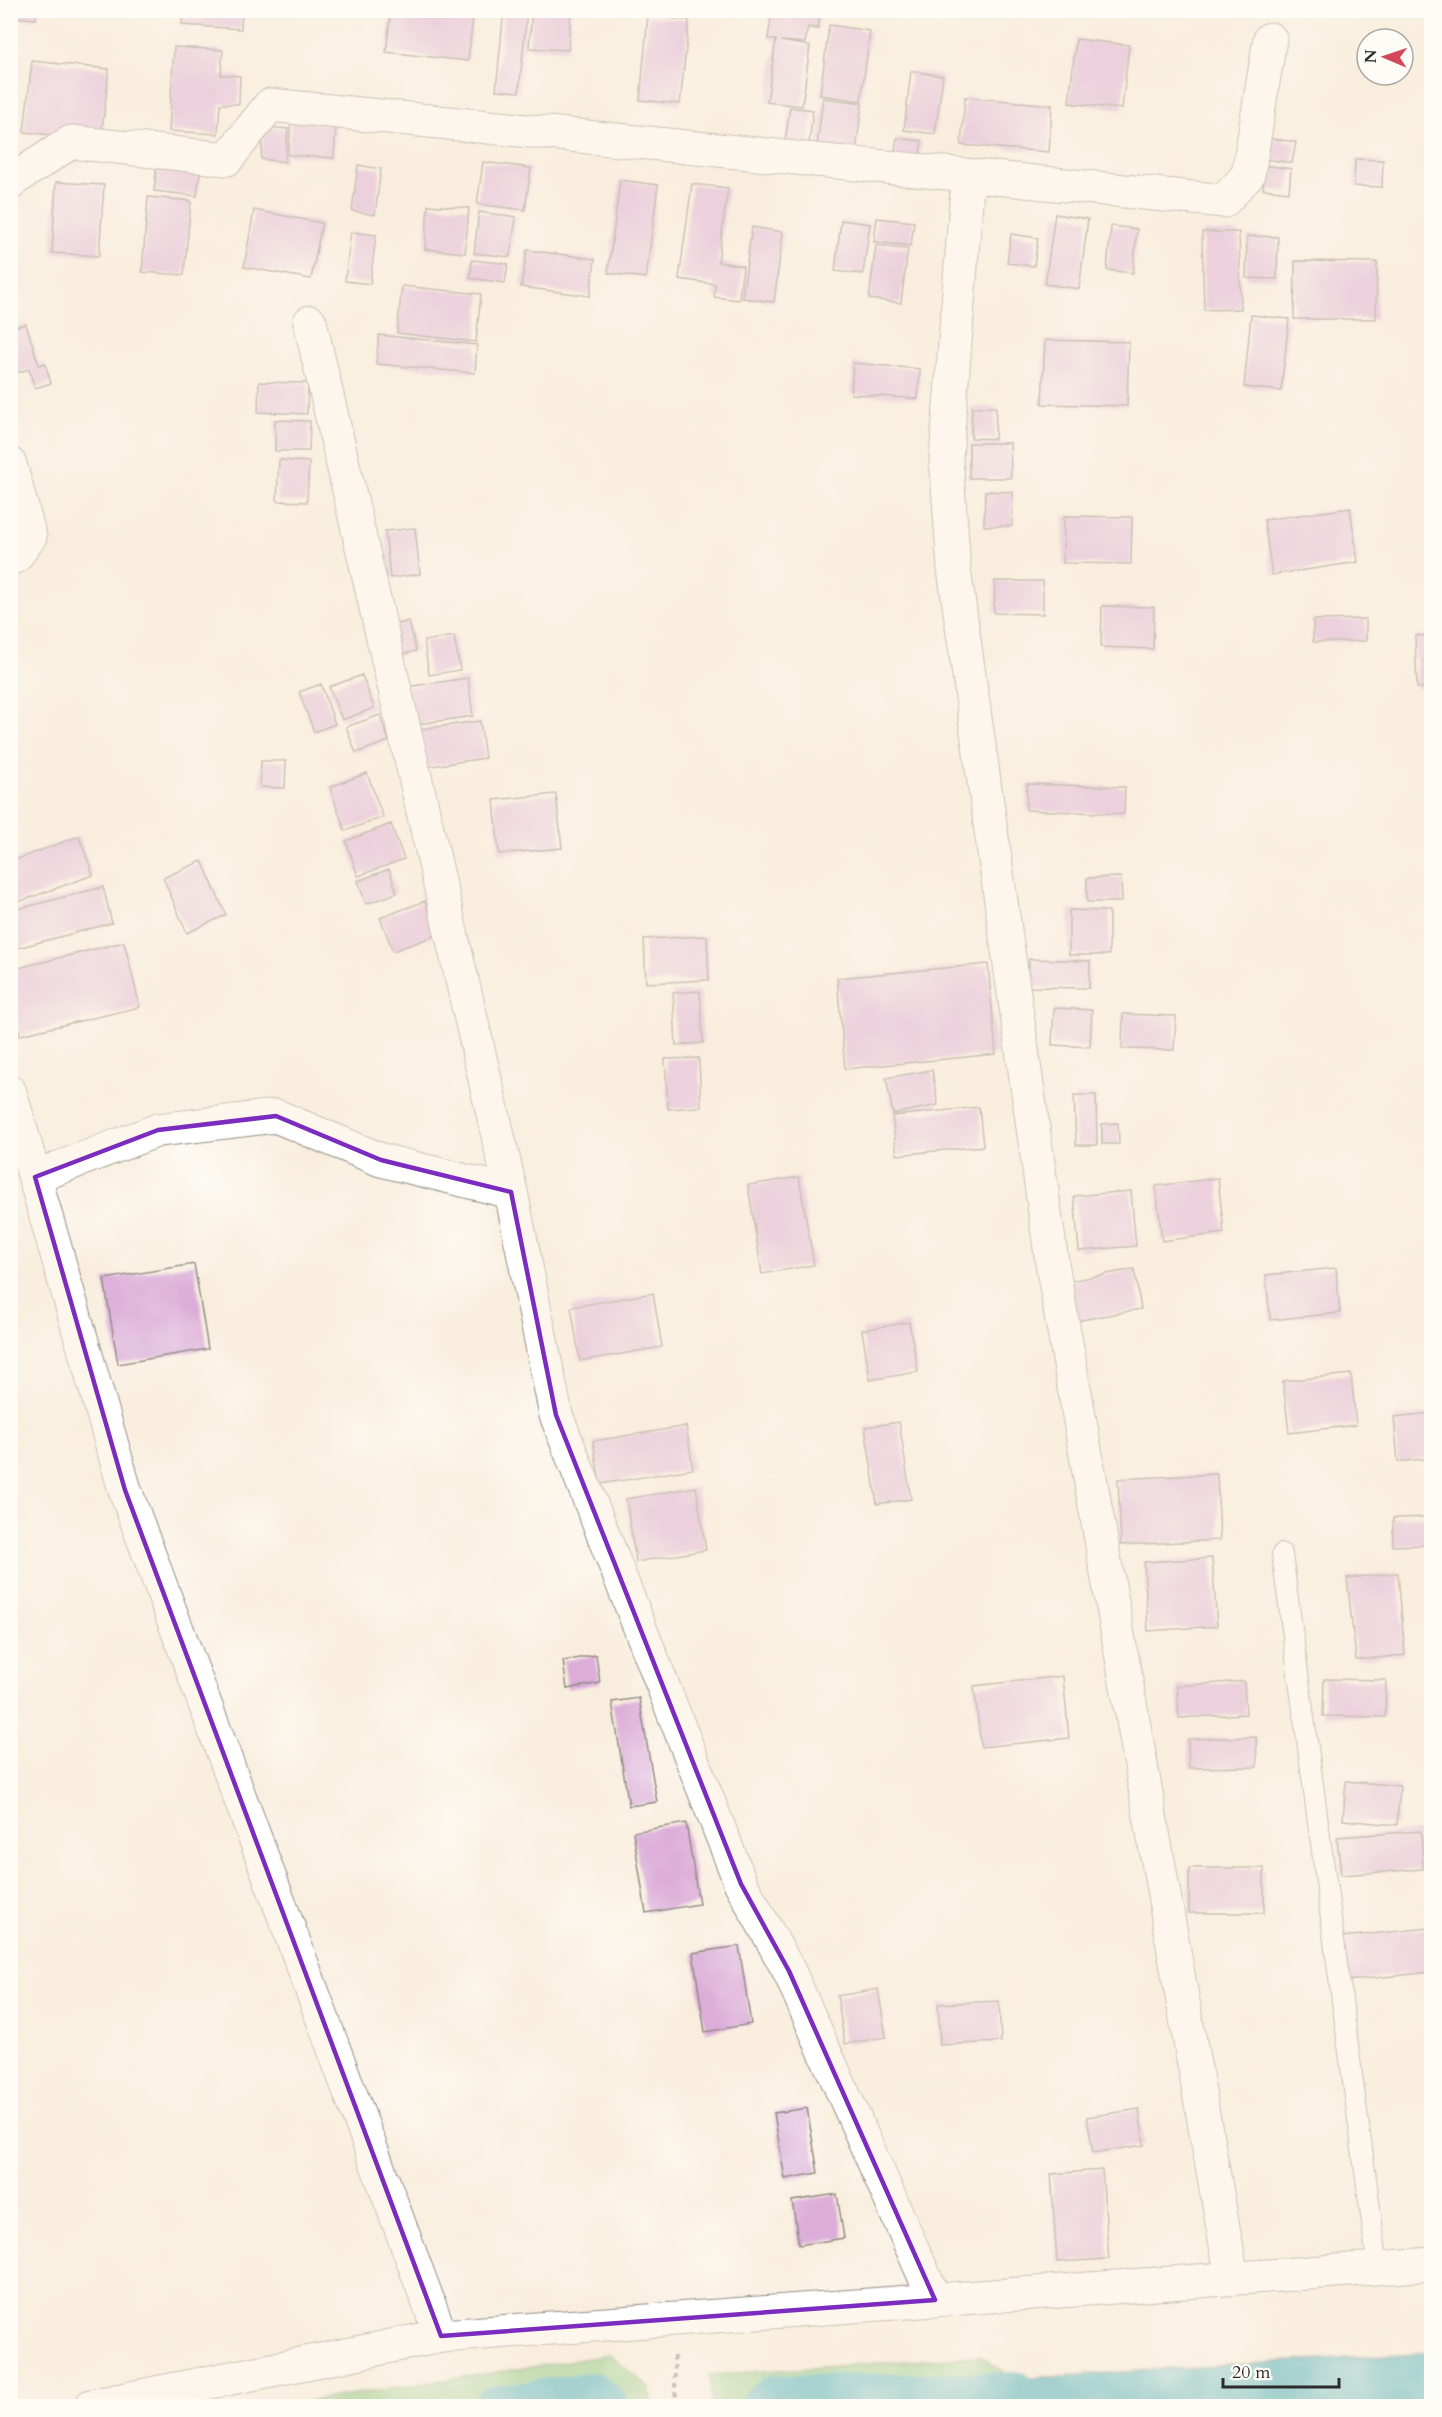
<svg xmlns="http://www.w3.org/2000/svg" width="1442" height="2417" font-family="Cardo,serif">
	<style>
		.green { fill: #8ccb83; stroke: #5c7b57; stroke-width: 1.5 }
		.water { fill: #3faebc; stroke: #356c74; stroke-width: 1.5 }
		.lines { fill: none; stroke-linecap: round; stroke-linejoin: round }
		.canal { stroke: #3faebc; stroke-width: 40 }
		.building { fill: #dcadd9 }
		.service-casing { stroke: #928c84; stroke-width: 22 }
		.minor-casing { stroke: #928c84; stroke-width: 35 }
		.tertiary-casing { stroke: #928c84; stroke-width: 35 }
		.path { stroke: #928c84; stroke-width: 4; stroke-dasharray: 4.5 4.5; stroke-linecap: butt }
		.service { stroke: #fff; stroke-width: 20 }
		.minor { stroke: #fff; stroke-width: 33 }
		.tertiary { stroke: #fff; stroke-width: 33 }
		.marked { fill: none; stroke: #7b2cbf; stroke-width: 4.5; stroke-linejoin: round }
	</style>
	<rect width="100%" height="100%" fill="#fdfcf7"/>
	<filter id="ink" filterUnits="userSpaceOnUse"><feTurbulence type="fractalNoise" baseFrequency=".0167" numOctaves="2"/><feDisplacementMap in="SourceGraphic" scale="12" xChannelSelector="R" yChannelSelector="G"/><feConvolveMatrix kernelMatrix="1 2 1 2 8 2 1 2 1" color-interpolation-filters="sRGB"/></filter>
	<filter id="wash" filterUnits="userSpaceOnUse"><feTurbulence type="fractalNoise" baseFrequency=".008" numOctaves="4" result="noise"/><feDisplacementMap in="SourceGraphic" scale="24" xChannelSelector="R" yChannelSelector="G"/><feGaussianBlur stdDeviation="1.35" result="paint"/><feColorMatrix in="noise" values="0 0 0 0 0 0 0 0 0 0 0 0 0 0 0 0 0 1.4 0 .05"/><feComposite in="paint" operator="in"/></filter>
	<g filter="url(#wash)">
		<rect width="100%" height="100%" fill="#f9eede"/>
		<!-- green -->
		<path class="green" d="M609 2355 650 2388 651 2406H277Z
			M979 2356 1016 2379 1020 2406H712L710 2375Z"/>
		<!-- water -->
		<path class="water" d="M1431 2352V2406H1020L1016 2379Z"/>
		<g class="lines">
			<!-- canal -->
			<path class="canal" d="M493 2406 593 2392 608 2406
				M759 2406 774 2395 1018 2392"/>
		</g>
		<g id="blocks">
			<!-- building -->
			<path class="building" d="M10 10H37L36 19 10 17Z
				M183 10H242L241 29 182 25Z
				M391 10H422L473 17 468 61 386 52Z
				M504 10 527 11 519 92 496 90Z
				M532 10H571L568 50 529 48Z
				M772 10H820L818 29 808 27 805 43 781 41 810 46 802 106 767 102 776 40 768 39Z
				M648 16 689 20 680 104 640 100Z
				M829 25 870 31 861 101 820 95Z
				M1076 39 1129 45 1122 109 1069 103Z
				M174 47 223 50 221 75 240 76 239 104H220L218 134 169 131Z
				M32 61 109 69 101 140 24 132Z
				M911 71 943 76 935 134 904 130Z
				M965 97 1052 105 1049 152 961 145Z
				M823 98 862 103 856 151 817 146Z
				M790 107 813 110 809 144 785 142Z
				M291 121 336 124 334 158 288 155Z
				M264 127 288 129 285 162 261 159Z
				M1260 137 1296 142 1292 163 1257 158Z
				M897 138 922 141 919 160 894 157Z
				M1355 159 1383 160 1382 187 1354 186Z
				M157 162 201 167 197 196 154 191Z
				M483 162 531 168 525 210 477 204Z
				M1257 164 1291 169 1289 192 1263 189 1264 179Z
				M358 165 381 169 375 215 352 211Z
				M620 180 658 185 646 278 608 273Z
				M56 182 104 185 99 256 52 253Z
				M692 184 728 188 718 262 743 266 739 300 714 297 715 284 679 279Z
				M148 197 191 201 184 275 142 272Z
				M428 205 469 208 465 253 425 249Z
				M254 210 322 223 311 279 244 267Z
				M479 212 516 217 510 257 474 253Z
				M1055 214 1088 219 1079 289 1045 284Z
				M877 218 914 222 911 246 874 242Z
				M841 220 870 224 863 274 835 271Z
				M1111 226 1137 229 1133 273 1107 270Z
				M752 227 783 232 774 302 742 298Z
				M351 232 376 235 370 284 345 281Z
				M1202 232H1239L1241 309 1204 310Z
				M1011 234 1038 238 1034 266 1007 263Z
				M1247 236 1278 237 1277 279 1246 278Z
				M876 245 908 249 901 303 869 299Z
				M527 250 595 259 590 296 521 287Z
				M472 260 508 264 505 283 470 278Z
				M1295 261 1377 262 1376 319H1294Z
				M402 286 481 294 476 342 397 333Z
				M1251 315 1289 319 1281 391 1244 387Z
				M26 324 39 365 45 363 51 383 35 388 29 369 10 375V328Z
				M379 335 477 345 475 373 376 364Z
				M1045 340 1129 342 1127 406 1042 404Z
				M853 363 920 369 918 399 851 394Z
				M259 382 308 383 307 414 258 412Z
				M972 407H996L995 439 971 438Z
				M275 420 310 421 309 451H275Z
				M969 443H1010L1011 478H969Z
				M279 460 309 462 307 502 277 501Z
				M985 491 1013 492 1012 526H984Z
				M1350 508 1358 562 1272 575 1264 520Z
				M1064 516 1132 517 1131 564 1063 563Z
				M415 528 420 574 390 578 385 531Z
				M995 581H1043V614L994 613Z
				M1102 606 1154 607 1153 649 1101 647Z
				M1366 619V641L1313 642V620Z
				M409 621 416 651 392 657 384 628Z
				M1432 635V687L1417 688 1415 636Z
				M454 636 460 670 429 675 424 641Z
				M362 675 374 708 342 720 329 687Z
				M468 678 473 716 411 725 406 687Z
				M321 684 335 724 314 732 299 692Z
				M380 715 389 741 356 753 346 727Z
				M480 721 485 758 426 767 421 729Z
				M261 761H286L285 788 260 787Z
				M367 773 383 817 345 831 330 787Z
				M1027 784 1125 787 1124 814 1026 810Z
				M556 794 562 848 499 854 494 800Z
				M391 824 404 859 358 876 346 841Z
				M79 836 93 875 10 905V862Z
				M202 861 226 915 187 933 163 878Z
				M389 869 397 893 366 904 358 881Z
				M1121 877 1122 902H1087V878Z
				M103 887 112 923 10 950V911Z
				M425 901 437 935 393 951 380 918Z
				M1069 910 1109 911V955H1069Z
				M707 936 709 980 646 983 644 939Z
				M124 942 140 1007 20 1035 10 995V970Z
				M1029 959 1090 961 1089 988 1028 987Z
				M988 964 996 1054 845 1069 837 978Z
				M700 991 703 1043 676 1045 673 993Z
				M1054 1008 1092 1010 1090 1047 1052 1045Z
				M1123 1014 1176 1016 1174 1050 1122 1049Z
				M699 1058 701 1107 668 1109 665 1059Z
				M932 1070 938 1105 893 1114 886 1078Z
				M1074 1095H1096L1097 1145H1076Z
				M979 1107 983 1146 897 1155 892 1116Z
				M1118 1123 1119 1144H1102V1124Z
				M799 1177 814 1265 762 1274 748 1185Z
				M1218 1178 1224 1233 1162 1241 1156 1186Z
				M1131 1191 1136 1246 1079 1251 1074 1196Z
				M194 1264 208 1349 118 1364 104 1279Z
				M1336 1268 1340 1313 1270 1320 1266 1275Z
				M1134 1269 1141 1309 1076 1321 1070 1281Z
				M653 1293 662 1347 580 1361 571 1307Z
				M909 1322 918 1372 870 1380 862 1330Z
				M1351 1374 1356 1425 1289 1433 1283 1381Z
				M1432 1413V1458L1398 1462 1394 1417Z
				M899 1422 911 1499 877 1504 865 1427Z
				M686 1426 693 1469 600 1484 593 1441Z
				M1217 1474 1220 1540 1121 1545 1118 1479Z
				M696 1487 706 1550 636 1562 626 1499Z
				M1432 1517V1545L1393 1546V1518Z
				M1212 1558 1217 1626 1148 1631 1144 1562Z
				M1398 1573 1405 1655 1356 1660 1347 1578Z
				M596 1655 600 1683 567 1689 563 1661Z
				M1063 1676 1069 1738 981 1747 974 1686Z
				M1324 1679 1386 1680 1385 1717 1323 1716Z
				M1244 1681 1246 1714 1179 1718 1177 1686Z
				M639 1698 657 1802 629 1806 612 1702Z
				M1256 1737 1257 1767 1189 1768 1188 1739Z
				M1346 1781 1400 1786 1397 1825 1343 1820Z
				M686 1823 699 1904 646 1913 633 1832Z
				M1421 1831 1423 1869 1341 1875 1337 1837Z
				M1189 1868H1264V1913H1189Z
				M1429 1928 1432 1972 1346 1981 1342 1937Z
				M739 1946 751 2024 705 2032 693 1953Z
				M878 1989 886 2037 845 2044 837 1996Z
				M999 2001 1001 2042 940 2045 938 2004Z
				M807 2108 818 2173 785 2179 774 2113Z
				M1139 2109 1144 2145 1093 2153 1087 2117Z
				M1102 2170 1109 2259 1057 2262 1051 2174Z
				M837 2194 844 2238 799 2245 792 2201Z"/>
		</g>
	</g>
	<g filter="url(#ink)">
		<use href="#blocks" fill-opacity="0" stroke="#928c84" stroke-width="1.5"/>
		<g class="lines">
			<!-- service casing -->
			<g class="service-casing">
				<path id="service" d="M1282 1554 1378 2268"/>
			</g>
			<!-- minor casing -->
			<g class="minor-casing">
				<path id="minor" d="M968 176 946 458 954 569 1053 1269 1232 2278
					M10 184 13 180 71 142 227 159 270 105 1224 201 1248 175 1270 39
					M310 322 511 1192 556 1415 741 1884 789 1971 935 2300
					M10 464 30 537 15 557 10 558
					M10 1092 125 1490 441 2336
					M35 1177 158 1130 276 1116 381 1160 511 1192"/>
			</g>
			<!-- tertiary casing -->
			<g class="tertiary-casing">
				<path id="tertiary" d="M91 2406 441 2336 1432 2264"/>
			</g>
			<!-- path -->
			<path class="path" d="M674 2356 676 2406"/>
			<!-- service -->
			<use href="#service" class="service"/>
			<!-- minor -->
			<use href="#minor" class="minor"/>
			<!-- tertiary -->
			<use href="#tertiary" class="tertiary"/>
		</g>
	</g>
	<!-- marked area -->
	<path d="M0 0H1442V2417H0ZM276 1116 381 1160 511 1192 556 1415 741 1884 789 1971 935 2300 441 2336 125 1490 35 1177 158 1130Z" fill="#f9eede" fill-opacity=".55" fill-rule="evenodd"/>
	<path class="marked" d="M276 1116 381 1160 511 1192 556 1415 741 1884 789 1971 935 2300 441 2336 125 1490 35 1177 158 1130Z"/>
	<!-- margin -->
	<rect width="1442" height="2417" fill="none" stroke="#fdfcf7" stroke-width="36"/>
	<!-- north arrow -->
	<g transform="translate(1385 57) rotate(272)"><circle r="28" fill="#fdfcf7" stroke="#a9a8a5" stroke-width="1.5"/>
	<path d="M0-4.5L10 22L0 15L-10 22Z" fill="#d1495b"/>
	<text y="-9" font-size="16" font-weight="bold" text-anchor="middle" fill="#2b2b2b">N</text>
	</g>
	<!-- scale -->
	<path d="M1223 2378v9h116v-9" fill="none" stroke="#2b2b2b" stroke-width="3"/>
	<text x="1232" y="2378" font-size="18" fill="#2b2b2b" stroke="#fdfcf7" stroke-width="4.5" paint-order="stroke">20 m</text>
</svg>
